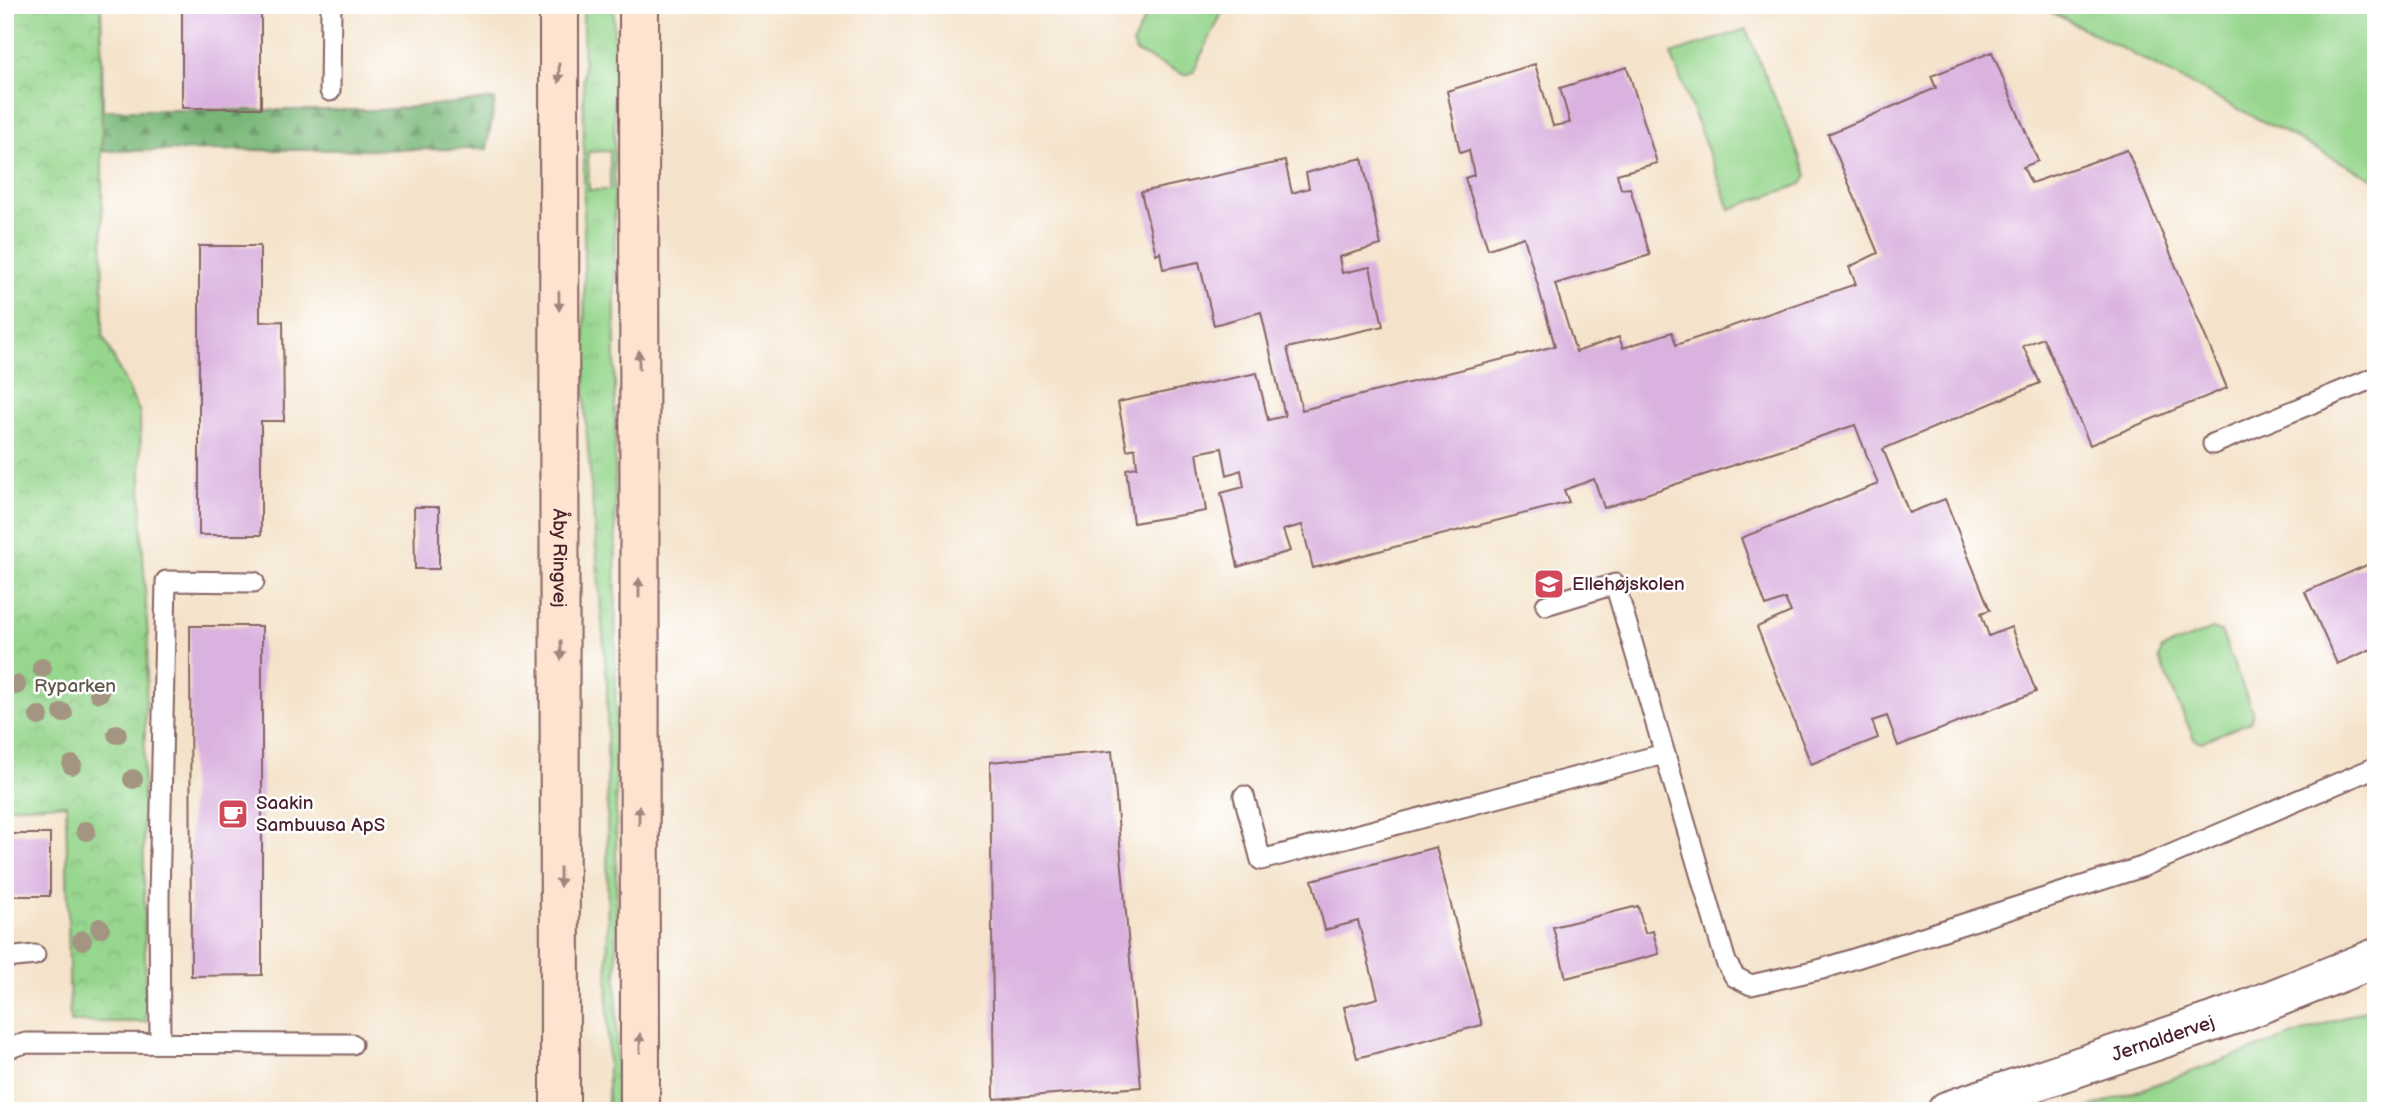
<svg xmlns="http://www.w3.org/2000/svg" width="2381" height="1116" font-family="'Balsamiq Sans',sans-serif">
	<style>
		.grass { fill: url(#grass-tufts); stroke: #707a5c; stroke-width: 2; fill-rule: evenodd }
		.forest { fill: url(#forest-firs); stroke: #616b52; stroke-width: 2 }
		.park { fill: url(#park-crowns); stroke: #707a5c; stroke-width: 2 }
		.garden { fill: #96d68d; stroke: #707a5c; stroke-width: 2 }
		.building { fill: #dab2df }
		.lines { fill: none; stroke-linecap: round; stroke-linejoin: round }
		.service-casing { stroke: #866463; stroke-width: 23 }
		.tertiary-casing { stroke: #866463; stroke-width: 42 }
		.secondary-casing { stroke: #866463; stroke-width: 42 }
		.service { stroke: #fff; stroke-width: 19 }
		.tertiary { stroke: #fff; stroke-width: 38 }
		.secondary { stroke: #fde4d1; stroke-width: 38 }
		.tree { fill: #a39582 }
		.oneway { fill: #a4827e }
		.labels { text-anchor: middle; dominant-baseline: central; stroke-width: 5; stroke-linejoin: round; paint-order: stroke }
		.street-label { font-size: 19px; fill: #4a1f2b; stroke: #fff }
		.poi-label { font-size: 19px; fill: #4a1f2b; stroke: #fff; text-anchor: start }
		.park-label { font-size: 19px; fill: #615648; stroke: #fff }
	</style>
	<defs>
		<pattern id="grass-tufts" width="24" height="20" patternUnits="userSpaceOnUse" patternTransform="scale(1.75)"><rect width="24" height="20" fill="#96d68d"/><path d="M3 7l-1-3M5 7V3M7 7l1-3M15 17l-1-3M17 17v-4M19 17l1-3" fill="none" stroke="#83b77a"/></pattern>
		<pattern id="forest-firs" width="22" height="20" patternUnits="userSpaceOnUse" patternTransform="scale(1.75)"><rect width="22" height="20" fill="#78b778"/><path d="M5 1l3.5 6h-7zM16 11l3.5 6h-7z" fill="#649463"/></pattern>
		<pattern id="park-crowns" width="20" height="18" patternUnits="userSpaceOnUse" patternTransform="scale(1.75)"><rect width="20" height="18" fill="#96d68d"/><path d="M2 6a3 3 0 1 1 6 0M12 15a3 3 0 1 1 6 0" fill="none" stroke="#83b77a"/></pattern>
	</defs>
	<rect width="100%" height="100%" fill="#fff"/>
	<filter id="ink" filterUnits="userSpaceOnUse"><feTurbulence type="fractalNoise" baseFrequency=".0143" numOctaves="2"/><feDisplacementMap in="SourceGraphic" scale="14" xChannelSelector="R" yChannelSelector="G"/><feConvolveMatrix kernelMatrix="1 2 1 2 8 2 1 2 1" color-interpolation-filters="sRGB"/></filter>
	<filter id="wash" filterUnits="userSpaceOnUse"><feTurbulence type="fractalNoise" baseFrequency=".00686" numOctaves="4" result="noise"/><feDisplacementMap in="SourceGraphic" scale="28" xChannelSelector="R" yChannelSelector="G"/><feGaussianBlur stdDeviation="1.57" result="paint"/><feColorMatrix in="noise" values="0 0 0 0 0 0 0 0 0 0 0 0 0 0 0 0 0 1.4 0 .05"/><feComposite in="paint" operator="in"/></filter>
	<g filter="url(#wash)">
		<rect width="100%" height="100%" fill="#f4e3ca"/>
		<!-- grass -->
		<path class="grass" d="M583 5H614L617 1111H608L607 685 585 411ZM610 151V190H589L588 152Z"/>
		<!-- forest -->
		<path class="forest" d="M101 5 103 110H381L495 99 487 149 43 151Z"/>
		<!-- park -->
		<path class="park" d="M5 5H101L103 336 140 413 142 537 148 639 143 792 146 1022H70L66 804 5 807Z"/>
		<!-- garden -->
		<path class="garden" d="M1151 5H1226L1193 72 1184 75 1136 52 1133 43Z
			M2038 5H2376V180Z
			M1746 29 1807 175 1802 184 1730 209 1671 54Z
			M2212 629 2221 632 2253 713 2250 722 2201 742 2194 739 2159 659 2162 649Z
			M2376 1006V1111H2080Z"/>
		<g id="blocks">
			<!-- building -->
			<path class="building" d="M182 5H261V108H182Z
				M1992 52 2038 161 2023 167 2031 183 2127 150 2227 388 2090 445 2043 338 2023 346 2040 383 1883 449 1909 513 1945 499 1990 610 1981 613 1989 636 2011 627 2036 692 1898 746 1887 716 1872 721 1878 738 1811 764 1757 627 1791 612 1785 599 1766 606 1741 538 1878 484 1855 425 1604 508 1594 479 1564 490 1569 502 1313 568 1302 525 1283 530 1290 551 1238 567 1221 493 1244 487 1241 470 1227 475 1222 448 1197 453 1206 511 1133 523 1126 469 1137 467 1135 448 1127 450 1118 402 1257 373 1268 420 1285 416 1261 312 1214 325 1199 262 1163 269 1160 252 1156 254 1141 192 1285 161 1292 193 1309 188 1306 173 1362 158 1381 245 1339 257 1342 273 1370 267 1383 326 1287 348 1302 410 1555 346 1524 237 1488 249 1465 178 1474 175 1469 150 1460 153 1447 91 1535 64 1553 126 1570 123 1560 88 1627 67 1657 163 1617 174 1621 189 1630 188 1650 255 1555 284 1576 352 1619 337 1623 348 1672 332 1676 345 1856 284 1849 267 1878 253 1828 134 1936 88 1931 76Z
				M199 246H260V322L283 321 284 421H261V535H199Z
				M414 507H439V569H415Z
				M2376 561V647L2337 664 2305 592Z
				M190 626H262V975L191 976Z
				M1112 751 1141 1087 994 1099 990 762Z
				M5 834H50V896H5Z
				M1436 847 1482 1025 1357 1058 1344 1007 1378 998 1358 921 1325 930 1312 880Z
				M1638 906 1645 933 1653 931 1659 954 1566 978 1553 927Z"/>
		</g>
	</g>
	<g filter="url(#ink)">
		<use href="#blocks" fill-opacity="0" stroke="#866463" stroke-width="2"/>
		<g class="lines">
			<!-- service casing -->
			<g class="service-casing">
				<path id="service" d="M330 91 331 5
					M2213 444 2376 377
					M1546 605 1615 584 1726 962 1735 977 1751 985 1822 969 2142 867 2376 767
					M1244 796 1261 860 1664 754
					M5 958 35 955
					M160 1042 159 898 166 581 254 582
					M5 1049 26 1043 352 1044"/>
			</g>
			<!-- tertiary casing -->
			<g class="tertiary-casing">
				<g id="tertiary">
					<path id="s1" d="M1947 1111 2233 1015 2376 958"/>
				</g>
			</g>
			<!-- secondary casing -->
			<g class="secondary-casing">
				<g id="secondary">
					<path id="s2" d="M559 5 560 1111"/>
					<path d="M639 5 640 1111"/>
				</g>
			</g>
			<!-- service -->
			<use href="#service" class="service"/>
			<!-- tertiary -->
			<use href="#tertiary" class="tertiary"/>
			<!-- secondary -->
			<use href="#secondary" class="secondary"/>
		</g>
		<!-- trees -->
		<g class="tree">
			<circle cx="42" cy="668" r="10"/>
			<circle cx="16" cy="685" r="10"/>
			<circle cx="99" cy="693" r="10"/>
			<circle cx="63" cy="713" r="10"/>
			<circle cx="39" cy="716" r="10"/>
			<circle cx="117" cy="734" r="10"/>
			<circle cx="72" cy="765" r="10"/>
			<circle cx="133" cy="779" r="10"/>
			<circle cx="86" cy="831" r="10"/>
			<circle cx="100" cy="928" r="10"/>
			<circle cx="82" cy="940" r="10"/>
		</g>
		<!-- one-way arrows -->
		<defs><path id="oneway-solid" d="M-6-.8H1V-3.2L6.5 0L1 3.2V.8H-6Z" transform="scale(1.75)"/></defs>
		<g class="oneway">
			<use href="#oneway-solid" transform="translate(559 73) rotate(90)"/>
			<use href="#oneway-solid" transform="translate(559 301) rotate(89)"/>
			<use href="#oneway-solid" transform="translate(639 360) rotate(-90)"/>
			<use href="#oneway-solid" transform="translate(639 588) rotate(-90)"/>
			<use href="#oneway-solid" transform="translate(561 650) rotate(90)"/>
			<use href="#oneway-solid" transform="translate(639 815) rotate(-90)"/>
			<use href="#oneway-solid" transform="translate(560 877) rotate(90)"/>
			<use href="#oneway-solid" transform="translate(640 1043) rotate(-90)"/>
		</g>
	</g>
	<!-- icons -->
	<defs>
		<g id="school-square" transform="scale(1.575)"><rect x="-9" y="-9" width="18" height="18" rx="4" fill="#d1495b" stroke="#fff"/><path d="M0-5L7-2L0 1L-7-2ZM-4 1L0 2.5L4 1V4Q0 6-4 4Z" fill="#fff"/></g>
		<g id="cafe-square" transform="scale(1.575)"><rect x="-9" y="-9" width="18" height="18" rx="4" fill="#d1495b" stroke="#fff"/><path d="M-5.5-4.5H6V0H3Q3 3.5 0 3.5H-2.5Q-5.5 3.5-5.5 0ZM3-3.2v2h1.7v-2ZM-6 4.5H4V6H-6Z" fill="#fff"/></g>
	</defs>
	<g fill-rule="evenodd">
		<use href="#school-square" x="1549" y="584"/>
		<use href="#cafe-square" x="233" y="814"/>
	</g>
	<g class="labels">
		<!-- street labels -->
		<g class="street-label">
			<text stroke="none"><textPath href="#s2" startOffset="553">Åby Ringvej</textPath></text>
			<text stroke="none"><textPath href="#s1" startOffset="228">Jernaldervej</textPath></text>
		</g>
		<!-- poi labels -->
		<g class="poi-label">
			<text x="1572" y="584">Ellehøjskolen</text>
			<text x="256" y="803">Saakin<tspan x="256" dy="22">Sambuusa ApS</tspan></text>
		</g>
		<!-- park labels -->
		<g class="park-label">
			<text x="75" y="686">Ryparken</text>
		</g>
	</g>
	<!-- margin -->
	<rect width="2381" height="1116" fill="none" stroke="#fff" stroke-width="28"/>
</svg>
